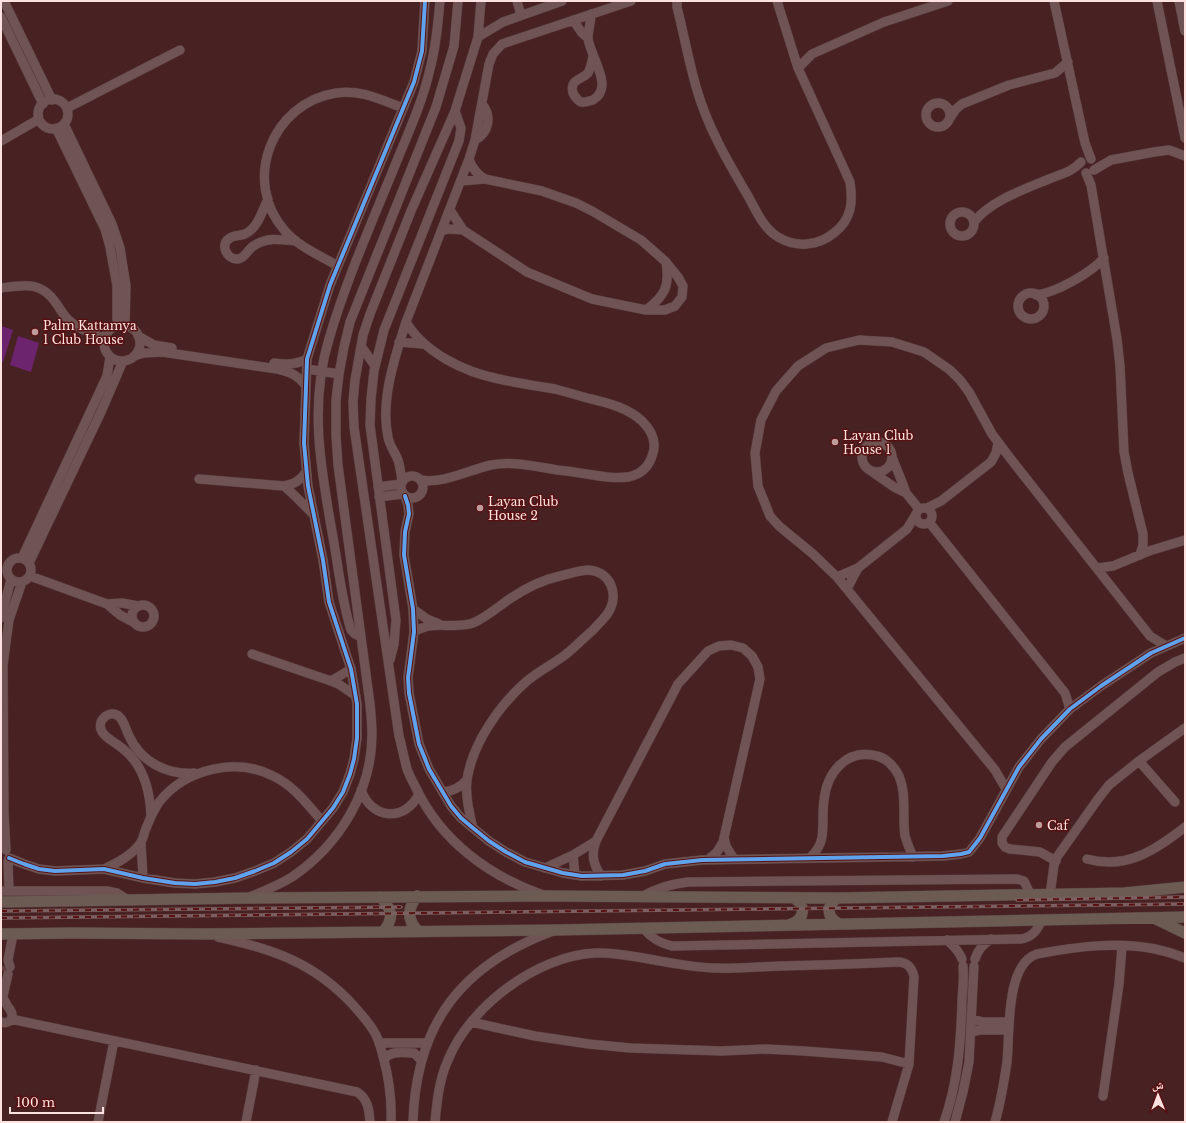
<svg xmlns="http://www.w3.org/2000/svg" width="1186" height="1123" font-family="'Libre Baskerville','Noto Naskh Arabic',serif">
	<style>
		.green { fill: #6d246e }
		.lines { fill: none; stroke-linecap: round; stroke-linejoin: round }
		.minor-tunnel { stroke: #633e3e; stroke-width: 9; stroke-dasharray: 9 4.5; stroke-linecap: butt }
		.minor-casing { stroke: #583c3d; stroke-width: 10 }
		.major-casing { stroke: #583c3d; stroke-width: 12 }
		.minor { stroke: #705453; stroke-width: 9 }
		.major { stroke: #6b5b53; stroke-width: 11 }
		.rail-casing { stroke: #7b605f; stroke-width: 3.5 }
		.rail { stroke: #581113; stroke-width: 2; stroke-dasharray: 6; stroke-linecap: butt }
		.cycleway-casing { stroke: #581113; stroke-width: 6 }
		.cycleway { stroke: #60a3ed; stroke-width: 4 }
		.poi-dot { fill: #be9e9d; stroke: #581113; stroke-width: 1.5 }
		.labels { text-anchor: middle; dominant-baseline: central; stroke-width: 3; stroke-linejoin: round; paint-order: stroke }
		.poi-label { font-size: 12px; fill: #fde2df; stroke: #581113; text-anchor: start }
	</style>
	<rect width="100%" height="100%" fill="#482122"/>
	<!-- green -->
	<path class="green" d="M1 326 13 330 3 362H1Z
		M18 336 39 343 31 372 10 365Z"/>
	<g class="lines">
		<!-- minor-tunnel -->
		<path class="minor-tunnel" d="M1 970 3 966"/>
		<!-- minor casing -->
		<g class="minor-casing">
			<path id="minor" d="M4 1 52 100
				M481 1 478 37 455 111 411 211 370 314 363 335 355 380 353 402 354 427 399 736C402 747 404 758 407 769 409 775 413 782 416 788 441 841 489 876 543 895
				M517 1 521 15
				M677 1V7C684 35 689 63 697 90 708 128 728 162 748 196 756 210 763 228 778 237 796 248 818 246 834 233 852 219 853 202 850 182L798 68 777 1
				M1054 1 1085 143 1091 159
				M1157 1 1185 138
				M1179 1 1185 31
				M591 14C591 22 588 31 588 38 590 57 615 87 593 100 590 101 585 103 581 102 577 100 575 97 573 93 569 79 582 80 588 73 591 68 592 61 593 56
				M1 17 43 104
				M573 20 582 33 588 38
				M478 37 503 22 562 1
				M798 68 812 54 884 22 948 1
				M38 114a15 15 0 1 1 30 0a15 15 0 1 1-30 0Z
				M926 115a12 12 0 1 1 24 0a12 12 0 1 1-24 0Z
				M67 108 180 50
				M950 118 956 109 962 104 1009 85 1055 73 1068 62
				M64 124 112 224 120 248 126 286 125 325
				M56 128 105 229 110 247 117 286V326
				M475 140C489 133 492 116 482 104
				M1 141 39 119
				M469 159C472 168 476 174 485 179
				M1094 170 1111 160 1154 152 1169 150 1185 156
				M1086 173 1091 185 1117 339 1120 366 1124 452 1128 473 1143 534V545L1140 555
				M268 199C262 211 258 228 245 234 240 236 234 235 230 238 219 244 227 260 238 259 245 258 247 251 252 247 265 237 280 239 296 241
				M450 210 463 230 527 272 592 299 646 310H665L675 306 682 297 683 286 678 277 665 261 641 240 592 211 576 203 542 191 485 179 461 181
				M950 224a12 12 0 1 1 24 0a12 12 0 1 1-24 0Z
				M974 222C990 201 1025 189 1049 179 1061 174 1072 172 1081 162
				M441 231 449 229 463 230
				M338 266C321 256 299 247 285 231 241 181 272 103 336 93 360 89 381 100 403 108
				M1 288C24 285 41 281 56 303 61 310 64 317 71 322 80 330 93 334 104 338
				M1018 306a13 13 0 1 1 26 0a13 13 0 1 1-26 0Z
				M1036 295C1055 293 1091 273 1104 258
				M646 310C665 296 670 286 666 262
				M406 322C425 353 464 372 499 379 517 383 537 386 555 389 566 392 577 395 587 398 607 403 627 407 642 421 651 430 657 440 653 453 645 483 617 479 593 475 581 473 569 471 557 470 535 466 513 461 491 465 469 470 443 484 421 480
				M104 343a18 18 0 1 1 36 0a18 18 0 1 1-36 0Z
				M138 336 154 345 172 348
				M399 342 423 344
				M361 346 375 366
				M134 356 144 353 162 352 277 369C290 372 298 375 306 386
				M274 363C286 365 296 365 307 359
				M307 369 339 374
				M862 457a15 15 0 1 1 30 0a15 15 0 1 1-30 0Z
				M892 457 902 482 906 493
				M871 471 894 487 906 493 919 509
				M401 487a11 11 0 1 1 22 0a11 11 0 1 1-22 0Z
				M199 479 284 486C294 484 300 481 306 472
				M402 481C401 474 400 466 398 460 395 452 389 445 388 437 380 401 395 357 406 322L469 159 475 140 489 64 493 54 502 44 631 1
				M284 486 294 495 312 513
				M378 487 401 484
				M405 496 408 505 409 514 405 532 404 555 413 609 414 632 408 678 409 693 419 744 429 769 451 806 461 818 473 828 489 841 506 852 525 862 563 873 582 876 623 875 645 871 665 864 702 860 943 856 961 854 969 852 973 847 980 838 1019 767 1041 739 1070 709 1101 686 1151 653 1185 638
				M379 497 403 494
				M916 516a8 8 0 1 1 16 0a8 8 0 1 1-16 0Z
				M927 508 941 501 991 462 996 453 998 443
				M929 522 1065 693 1070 709
				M7 570a12 12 0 1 1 24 0a12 12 0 1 1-24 0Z
				M22 558 107 376 110 357
				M29 563 101 412 123 361
				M1097 568 1113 566 1149 551 1185 540
				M30 576 107 604 120 615 135 623
				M837 577 858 568 907 529 916 514
				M847 589 858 568
				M107 604 122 603 138 606
				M132 616a11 11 0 1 1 22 0a11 11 0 1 1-22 0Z
				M413 609 427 619 439 624
				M1 618 11 579
				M414 632C434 619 452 630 473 623 485 618 497 608 508 600 524 589 541 580 560 576 569 574 580 570 589 570 612 572 619 596 608 613 604 619 598 624 594 629 584 638 575 647 565 655 553 664 539 671 527 681 500 704 472 744 467 780 465 796 469 813 473 828
				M361 637 355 634 351 630C342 602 339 572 334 543 322 475 308 407 329 339 347 277 374 218 398 158 410 129 423 100 430 69 436 47 438 24 440 1
				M252 654 331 681 340 685 356 696
				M390 660 394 644 396 620 370 425 371 399 374 371 384 330 459 141 461 128 455 111
				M331 681 351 669
				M1139 761 1175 802
				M1006 789 995 770 837 577 813 554 779 526 770 516 758 486 755 453 761 420 776 391 798 366 826 348 859 340 892 342 924 352 950 370 960 380 969 392 992 434 1010 458 1150 636 1166 646
				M361 790C372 820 405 822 419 794
				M443 792C454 791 460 787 467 780
				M151 816C150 790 143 764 122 748 116 743 107 739 103 733 95 723 107 710 117 715 124 719 126 730 129 736 141 762 167 775 194 773
				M724 837 726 846 734 859
				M141 843 143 878
				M6 850 4 813 3 665 9 620 22 582
				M573 855 575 875
				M9 858 24 864 39 869 55 871 104 869 143 878 175 883 195 884 215 882 235 878 255 871 274 863 291 852 307 839 333 808 343 792 350 774 354 759 357 738V704L351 669 329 602 323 560 308 486 304 443 307 359 330 285 414 82 422 51 425 1
				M810 858C816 852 821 845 822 837 824 825 822 812 824 800 827 772 847 748 877 756 886 758 895 767 899 776 907 795 902 816 905 836 907 843 910 850 913 857
				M1087 859C1126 870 1156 850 1185 827
				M8 861 9 891
				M1056 861 1040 852 1010 849 1005 847 1002 843V837L1052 762 1065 747 1158 672 1175 662 1185 658
				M545 868 573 855 596 841
				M104 869C117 863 133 855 141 842 143 839 144 834 145 831 149 821 153 810 160 801 186 769 236 757 273 776 293 785 308 805 322 821
				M601 876C593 864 591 854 596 841L678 684 708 651 719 646 731 645 743 648 752 656 758 667 760 679 723 842 717 852 709 859
				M1 891H107L117 893 128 900
				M1050 895 1054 865 1057 857 1098 799 1109 785 1139 761 1185 728
				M643 896C657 888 671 884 688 882L1017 879 1024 881 1031 896
				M250 897C264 891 279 885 292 877 339 845 372 792 372 734 372 724 371 714 370 704L338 465 336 436V400L339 374 344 347 350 322 436 107 454 46 458 1
				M643 928C651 938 659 943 672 946L1021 939C1033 937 1037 930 1042 920
				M218 937C273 949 315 963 354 1006 362 1015 371 1025 376 1035 379 1041 381 1049 383 1056 389 1078 392 1099 391 1122
				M947 940C954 946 959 951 962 959
				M975 959C978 950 982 945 991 939
				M10 967 8 960 13 934
				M1 991C2 995 3 999 6 1003 7 1007 12 1010 12 1015 13 1021 6 1024 1 1022
				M3 996 8 974
				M11 1019 357 1092C368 1099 369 1109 370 1122
				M972 1019 983 1022H1009
				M471 1022 535 1036 589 1044 630 1048 722 1051 766 1049 804 1051 882 1057 909 1064
				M971 1032 980 1030H1009
				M379 1043H427
				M384 1059C392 1050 403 1053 414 1053L421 1060
				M1103 1096 1119 984 1122 946
				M98 1122 114 1041
				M246 1122 256 1070
				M413 1122C416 1024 461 965 553 931
				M435 1122C437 1101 439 1080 448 1060 470 1006 537 956 595 953 614 952 632 956 649 959 672 963 695 968 718 968 738 969 759 967 779 966 818 965 858 964 897 962 907 962 912 967 914 977L909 1064 892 1122
				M944 1122C958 1083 961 1041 962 1000 963 989 964 977 963 966
				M955 1122 963 1092 969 1062 974 966
				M995 1122C1001 1102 1004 1082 1007 1062 1010 1034 1005 964 1037 954 1075 947 1117 941 1155 949 1165 951 1175 954 1185 958"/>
		</g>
		<!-- major casing -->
		<g class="major-casing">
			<path id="major" d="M417 896C407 909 407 920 418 931
				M380 897C393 909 394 919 383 932
				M838 898C826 905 826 917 839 924
				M1 902 248 898 546 896 838 898 1124 893 1185 887
				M1156 919 1185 933
				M791 924C805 920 806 905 794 898
				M1 934 72 933 205 934 557 930 1185 917"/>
		</g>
		<!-- minor -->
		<use href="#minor" class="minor"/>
		<!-- major -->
		<use href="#major" class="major"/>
		<!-- rail casing -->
		<g class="rail-casing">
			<path id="rail" d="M1017 900 1185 897
				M1 911 401 907
				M1 918 1185 904"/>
		</g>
		<!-- rail -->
		<use href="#rail" class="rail"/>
		<!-- cycleway casing -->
		<g class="cycleway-casing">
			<path id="cycleway" d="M405 496 408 505 409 514 405 532 404 555 413 609 414 632 408 678 409 693 419 744 429 769 451 806 461 818 473 828 489 841 506 852 525 862 563 873 582 876 623 875 645 871 665 864 702 860 943 856 961 854 969 852 973 847 980 838 1019 767 1041 739 1070 709 1101 686 1151 653 1185 638
				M9 858 24 864 39 869 55 871 104 869 143 878 175 883 195 884 215 882 235 878 255 871 274 863 291 852 307 839 333 808 343 792 350 774 354 759 357 738V704L351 669 329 602 323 560 308 486 304 443 307 359 330 285 414 82 422 51 425 1"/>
		</g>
		<!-- cycleway -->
		<use href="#cycleway" class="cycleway"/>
	</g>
	<!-- markers -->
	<g class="poi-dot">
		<circle cx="35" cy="332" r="4"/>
		<circle cx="835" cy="442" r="4"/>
		<circle cx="480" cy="508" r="4"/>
		<circle cx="1039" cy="825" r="4"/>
	</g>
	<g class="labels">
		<!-- poi labels -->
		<g class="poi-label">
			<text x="43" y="325">Palm Kattamya<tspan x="43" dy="14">1 Club House</tspan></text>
			<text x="843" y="435">Layan Club<tspan x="843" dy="14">House 1</tspan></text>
			<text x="488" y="501">Layan Club<tspan x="488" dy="14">House 2</tspan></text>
			<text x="1047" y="825">Caf</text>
		</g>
	</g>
	<!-- border -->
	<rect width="1186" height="1123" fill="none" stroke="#fde2df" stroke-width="4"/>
	<!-- north arrow -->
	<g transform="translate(1158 1095) rotate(359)" stroke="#581113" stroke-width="3" paint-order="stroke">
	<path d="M0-3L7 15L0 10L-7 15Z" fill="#fde2df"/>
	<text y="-6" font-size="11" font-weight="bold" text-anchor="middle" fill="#fde2df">ش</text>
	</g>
	<!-- scale -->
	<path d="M10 1107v6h93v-6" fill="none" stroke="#fde2df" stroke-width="2"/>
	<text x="16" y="1107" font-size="12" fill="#fde2df" stroke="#581113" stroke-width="3" paint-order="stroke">100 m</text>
</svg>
